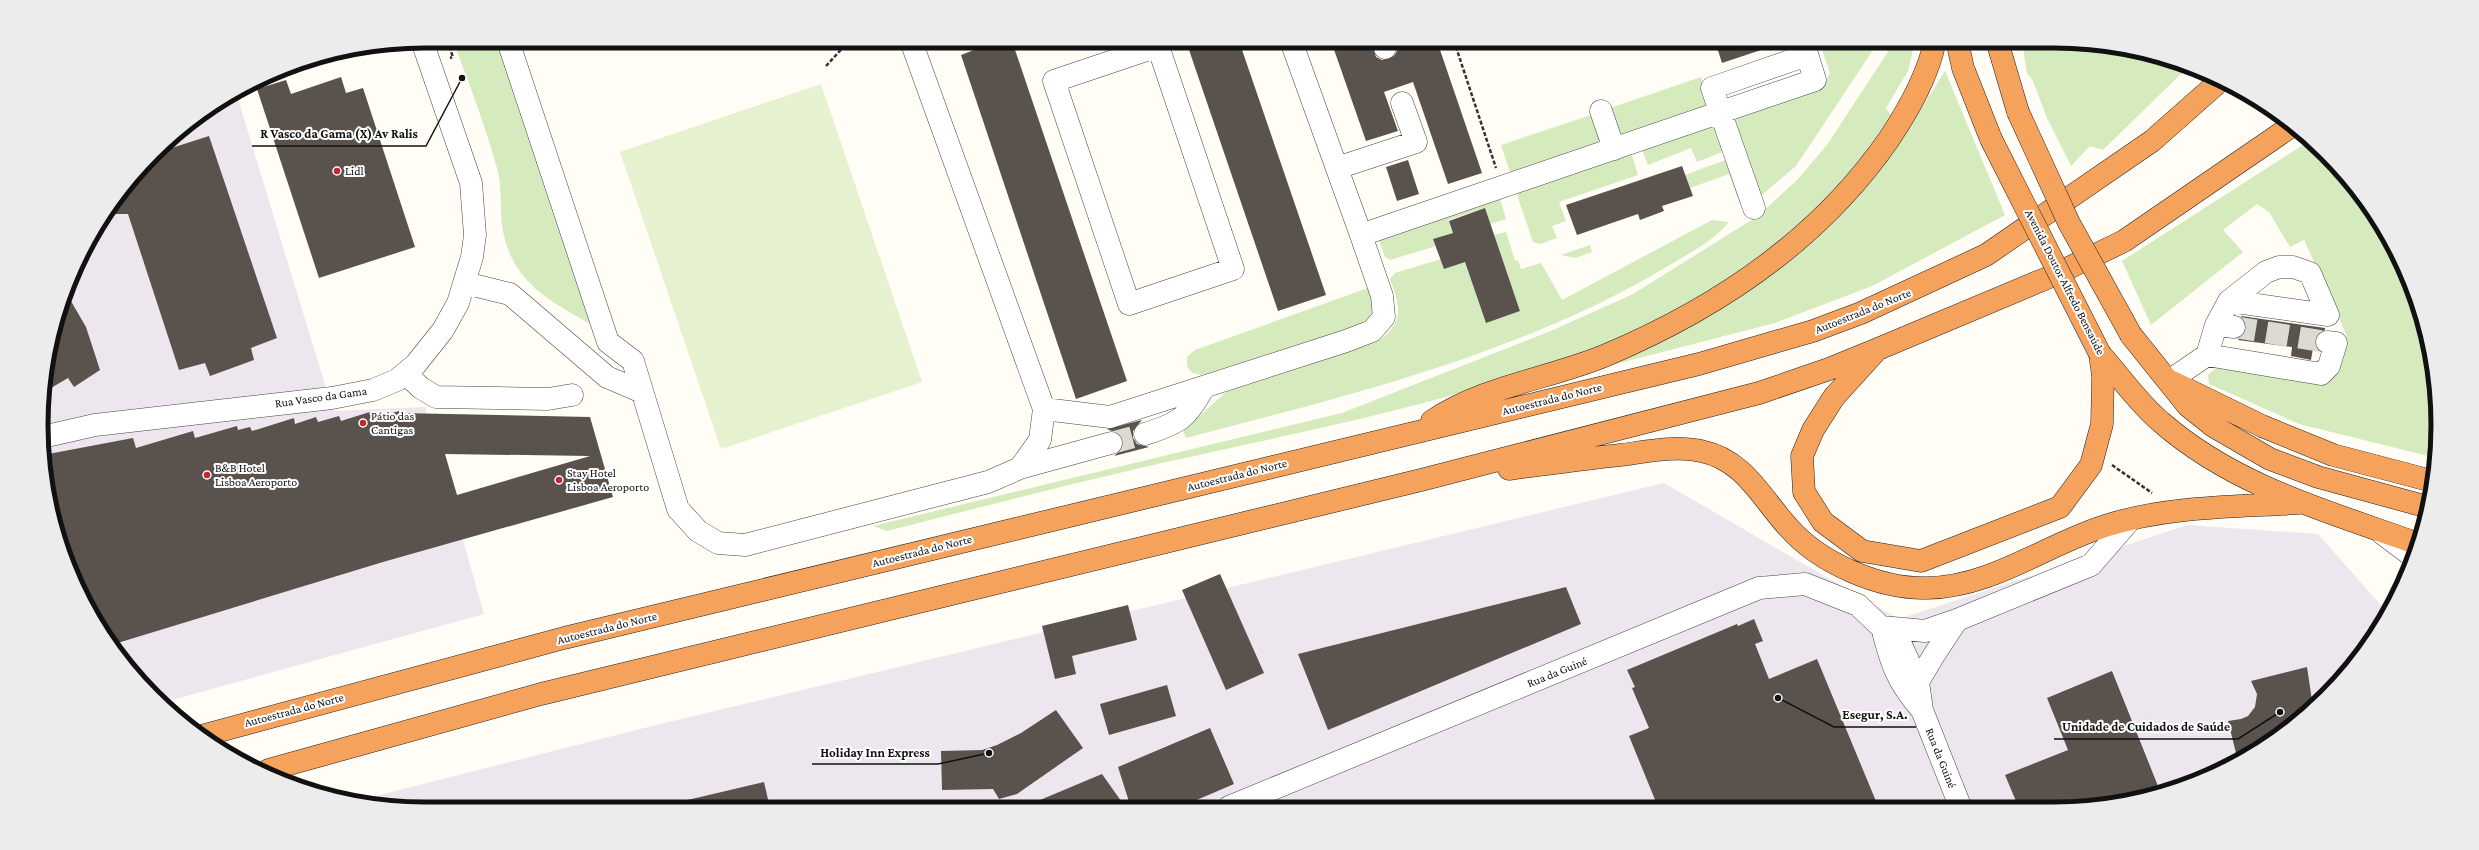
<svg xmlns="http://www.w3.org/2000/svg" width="2479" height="850" font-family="'Crimson Pro',serif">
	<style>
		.industrial { fill: #eee6ef }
		.green { fill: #d5ebbd }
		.pitch { fill: #e6f2cf }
		.building { fill: #5a524d; fill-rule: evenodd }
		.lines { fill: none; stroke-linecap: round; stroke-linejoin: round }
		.minor-tunnel { stroke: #dbdad3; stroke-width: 22; stroke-dasharray: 22 11; stroke-linecap: butt }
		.minor-casing { stroke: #444; stroke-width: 23 }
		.highway-casing { stroke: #222; stroke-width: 23 }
		.path { stroke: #333; stroke-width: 2.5; stroke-dasharray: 4 2; stroke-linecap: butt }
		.minor { stroke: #fff; stroke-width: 22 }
		.highway { stroke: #f5a25d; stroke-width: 22 }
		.highway-bridge-casing { stroke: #222; stroke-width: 23; stroke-linecap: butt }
		.highway-bridge { stroke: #f5a25d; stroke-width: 22 }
		.poi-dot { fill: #c4262e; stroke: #fff; stroke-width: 1.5 }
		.labels { text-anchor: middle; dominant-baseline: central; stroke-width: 4; stroke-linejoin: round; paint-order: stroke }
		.poi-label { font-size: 12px; fill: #111; stroke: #fff; text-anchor: start }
		.street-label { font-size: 12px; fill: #111; stroke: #fff }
		.rim { fill: none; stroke: #111; stroke-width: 5 }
		.leader { fill: none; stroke: #111; stroke-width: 1.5 }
		.callout-dot { fill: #111; stroke: #fff; stroke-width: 1.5 }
		.callout-label { font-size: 13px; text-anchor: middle; font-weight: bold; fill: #111; stroke: #fff; stroke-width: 4; stroke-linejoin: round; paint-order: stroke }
	</style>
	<rect width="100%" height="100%" fill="#fffdf5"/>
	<!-- industrial -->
	<path class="industrial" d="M237 96 333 411 425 407 484 614 161 703 106 639 54 524 42 450 44 375 81 255 120 191 172 136Z
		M1664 483 1899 619 2188 525 2318 534 2386 611 2373 638 2307 714 2201 780 2104 806 425 809 360 800 644 728Z"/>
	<!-- green -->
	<path class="green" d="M453 41H498L594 326C552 302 513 284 503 231 499 210 503 189 497 168 485 125 469 83 453 41Z
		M1819 41H1879L1796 166 1756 200 1732 120 1736 113 1826 80 1830 73Z
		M1895 41H1915L1908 71 1886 108 1891 115C1879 132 1868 149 1856 166 1830 199 1797 230 1763 255 1610 371 1392 412 1208 453 1100 476 993 504 887 531L873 526 1342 413 1551 331 1633 294 1758 216 1797 180 1827 145Z
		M2022 41H2054L2153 54 2188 67 2103 150 2090 146 2071 166 2047 118 2032 79 2027 74Z
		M1945 71 2005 215 1872 286 1775 323 1573 375 1824 230 1867 186 1893 153Z
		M1701 77 1710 104 1616 136 1607 109Z
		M1594 114 1603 141 1510 172 1501 145Z
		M1710 123 1715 126 1725 151 1697 162 1691 148 1648 165 1642 150Z
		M2309 141 2343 172 2386 233 2418 301 2435 375 2436 458 2299 424 2209 384 2208 375 2219 365 2335 369 2346 334 2304 240 2290 247 2269 212 2257 204 2223 230 2243 252 2151 325 2122 261Z
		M1631 152 1638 175 1559 202 1566 221 1552 226 1557 238 1540 244 1533 242 1517 195 1519 189Z
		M1731 158 1746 200 1739 202 1729 174 1690 188 1685 175Z
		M1498 192 1506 219 1490 224 1485 208 1448 220 1453 233 1434 239 1436 246 1390 260 1385 257 1378 237Z
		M1712 220 1729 222C1711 244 1682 257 1658 272 1513 356 1347 396 1186 438L1183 431 1226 392 1379 341C1405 321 1400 306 1390 279L1395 273 1441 259 1465 262 1486 322 1520 311 1494 235 1506 232 1515 261 1518 260 1521 269 1541 263 1562 300Z
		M1590 245 1592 252 1575 258 1561 255Z
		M1368 288 1375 310 1367 323 1202 375 1192 373 1187 366V357L1195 350Z"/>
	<!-- pitch -->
	<path class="pitch" d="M821 84 922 382 721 449 620 152Z"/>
	<!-- building -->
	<path class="building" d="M997 41H1012L1127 381 1076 399 961 55Z
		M1186 41H1239L1326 295 1278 311Z
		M1331 41H1371L1376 57 1382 60 1394 56 1397 51 1396 41H1437L1482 173 1448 184 1413 82 1384 92 1398 131 1366 141Z
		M1715 41H1778L1779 44 1722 63Z
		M341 77 346 93 363 88 415 247 319 278 257 89 286 80 291 94Z
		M209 136 277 338 251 348 254 360 210 376 205 363 179 370 128 214H106L120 191 156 153Z
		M1408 160 1419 194 1397 201 1386 167Z
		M1682 166 1693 196 1662 206 1664 211 1640 220 1638 214 1577 235 1566 205Z
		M1485 208 1520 311 1486 323 1465 262 1444 269 1433 239 1453 233 1449 221Z
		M68 296 86 327 100 370 74 387 68 378 51 388 44 375Z
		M2241 316 2325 328V330L2317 335 2315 341 2317 349 2313 348 2311 360 2291 356 2292 347 2238 340 2246 329Z
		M373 411 376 418 399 411 400 413 590 417 613 497 383 562 111 645 106 639 54 524 43 455 133 438 136 448 193 431 195 438 237 426 238 430 250 427 252 431 294 418 295 424 316 417 318 422 339 416 341 421ZM445 454 590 456 457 495Z
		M1142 420 1133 431V438L1137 444 1149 447 1114 456 1120 451 1123 440 1119 434 1107 429Z
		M1220 574 1264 673 1226 690 1182 590Z
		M1566 587 1581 624 1328 730 1298 654Z
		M1128 605 1137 640 1072 656 1076 674 1055 679 1042 626Z
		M1754 619 1763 641 1755 644 1769 679 1817 659 1878 806 1658 807 1629 736 1649 728 1632 688 1635 687 1627 670 1737 624 1738 626Z
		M2307 667 2313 707 2307 714 2237 757 2228 721 2241 719 2248 716 2255 707 2257 694 2251 681Z
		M2112 671 2160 791 2104 806H2018L2005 775 2068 750 2047 698Z
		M1167 685 1176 716 1109 735 1100 704Z
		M1056 710 1083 748 1017 794 999 799 993 789 942 790 941 751 982 750 997 745 1021 733Z
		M1210 728 1234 784 1178 808H1131L1118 767Z
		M1102 774 1126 808H1021Z
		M764 782 770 808 679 809V802Z"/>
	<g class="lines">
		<!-- minor-tunnel -->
		<path class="minor-tunnel" d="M2234 327 2327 342
			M1111 443 1145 434"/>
		<!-- minor casing -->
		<g class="minor-casing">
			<path id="minor" d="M508 41 608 342 633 361 678 509 698 531 718 543 745 545 988 482 1020 468 1040 440 1044 409 911 41
				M1156 41 1158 46 1233 269 1129 304 1054 81 1158 46
				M1291 41 1361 235
				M1383 41 1385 48
				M1601 111 1614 149
				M1337 168 1416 142 1402 103
				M1754 208 1712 88 1807 55
				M465 283 510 294 607 377 642 392
				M2216 325 2229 301 2266 272 2279 267H2293L2310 273 2328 315 2229 301
				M2207 355 2321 374 2329 366 2336 343 2327 342
				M406 374 421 388 436 397 548 399 572 395
				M2169 381 2207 355 2216 325 2234 327
				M1044 409 1110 417 1346 341 1372 331 1384 317 1382 296 1361 235 1815 80 1803 41
				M1145 434C1180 423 1187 418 1204 387
				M42 437 95 425 332 398 373 390 397 380 416 364 443 330 458 303 472 257 475 235 471 183 422 41
				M1020 468 1111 443
				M2383 534 2411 555
				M1882 627 1925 631 1957 620 2091 565 2130 520
				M1882 627C1891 663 1897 682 1922 710
				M1918 682 1934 655 1957 620
				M1229 807 1759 588 1805 584 1858 605 1902 647 1918 682 1922 710 1960 806"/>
		</g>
		<!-- highway casing -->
		<g class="highway-casing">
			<path id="highway" d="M1957 41 1963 68 1991 139
				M1997 41 2018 112
				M2131 335 2188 406 2213 426 2270 459 2318 477 2428 507
				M1874 353 1834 397 1813 430 1802 456 1804 492 1823 522 1862 551 1921 561 2060 507 2091 465 2102 424 2103 376 2100 354
				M2100 354C2120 376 2138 403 2161 422 2234 486 2327 511 2416 543
				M2172 382 2262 426 2333 455 2432 481
				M1432 421C1484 386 1548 379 1604 356 1716 309 1820 239 1889 139 1909 109 1928 76 1935 41
				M1509 469C1546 464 1583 459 1620 455 1644 452 1677 445 1701 451 1745 460 1761 498 1789 528 1820 563 1879 589 1927 588 1993 587 2046 544 2108 525 2169 506 2235 507 2299 503
				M201 736 564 638 1699 364 1813 331 1861 313 1986 255 2152 141 2221 80
				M268 770 541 694 1421 480 1759 393 1829 369 1878 349 2052 276 2124 241 2293 125"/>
		</g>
		<!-- path -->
		<path class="path" d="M447 41 453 57 450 58
			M1454 41 1496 168
			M826 66 849 41
			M2112 465 2152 493"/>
		<!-- minor -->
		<use href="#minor" class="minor"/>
		<!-- highway -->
		<use href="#highway" class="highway"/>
		<!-- highway-bridge casing -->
		<g class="highway-bridge-casing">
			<path id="highway-bridge" d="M2018 112 2069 223 2131 335
				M1991 139 2100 354"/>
		</g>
		<!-- highway-bridge -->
		<use href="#highway-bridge" class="highway-bridge"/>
	</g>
	<!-- markers -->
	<g class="poi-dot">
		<circle cx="337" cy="171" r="4"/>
		<circle cx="363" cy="423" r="4"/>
		<circle cx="207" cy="475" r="4"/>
		<circle cx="559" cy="480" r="4"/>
	</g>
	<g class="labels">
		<!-- poi labels -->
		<g class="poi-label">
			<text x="345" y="171">Lidl</text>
			<text x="371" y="416">Pátio das<tspan x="371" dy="14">Cantigas</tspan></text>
			<text x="215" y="468">B&amp;B Hotel<tspan x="215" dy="14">Lisboa Aeroporto</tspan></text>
			<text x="567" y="473">Stay Hotel<tspan x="567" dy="14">Lisboa Aeroporto</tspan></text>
		</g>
		<!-- street labels -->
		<g class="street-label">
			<text transform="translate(2065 282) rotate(63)">Avenida Doutor Alfredo Bensaúde</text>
			<text transform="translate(1863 311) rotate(-22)">Autoestrada do Norte</text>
			<text transform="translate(321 397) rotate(-8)">Rua Vasco da Gama</text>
			<text transform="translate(1552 399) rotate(-14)">Autoestrada do Norte</text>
			<text transform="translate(1237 475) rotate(-14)">Autoestrada do Norte</text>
			<text transform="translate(922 551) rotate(-14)">Autoestrada do Norte</text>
			<text transform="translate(607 628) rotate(-14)">Autoestrada do Norte</text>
			<text transform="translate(1557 672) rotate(-22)">Rua da Guiné</text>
			<text transform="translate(294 710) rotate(-15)">Autoestrada do Norte</text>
			<text transform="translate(1941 758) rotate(68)">Rua da Guiné</text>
		</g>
	</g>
	<!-- crop -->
	<path d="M0 0H2479V850H0ZM425 48H2054A377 377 0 0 1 2431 425V425A377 377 0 0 1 2054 802H425A377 377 0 0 1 48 425V425A377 377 0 0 1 425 48Z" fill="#ececec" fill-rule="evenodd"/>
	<path class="rim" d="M425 48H2054A377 377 0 0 1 2431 425V425A377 377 0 0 1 2054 802H425A377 377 0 0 1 48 425V425A377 377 0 0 1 425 48Z"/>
	<!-- callouts -->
	<path class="leader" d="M462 78L426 146H252M1778 698L1834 727H1916M2280 712L2238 739H2054M989 753L938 764H812"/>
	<g class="callout-dot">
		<circle cx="462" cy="78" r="4"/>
		<circle cx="1778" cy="698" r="4"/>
		<circle cx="2280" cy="712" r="4"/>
		<circle cx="989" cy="753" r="4"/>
	</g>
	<g class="callout-label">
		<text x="339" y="138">R Vasco da Gama (X) Av Ralis</text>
		<text x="1875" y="719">Esegur, S.A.</text>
		<text x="2146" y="731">Unidade de Cuidados de Saúde</text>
		<text x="875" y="757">Holiday Inn Express</text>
	</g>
</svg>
